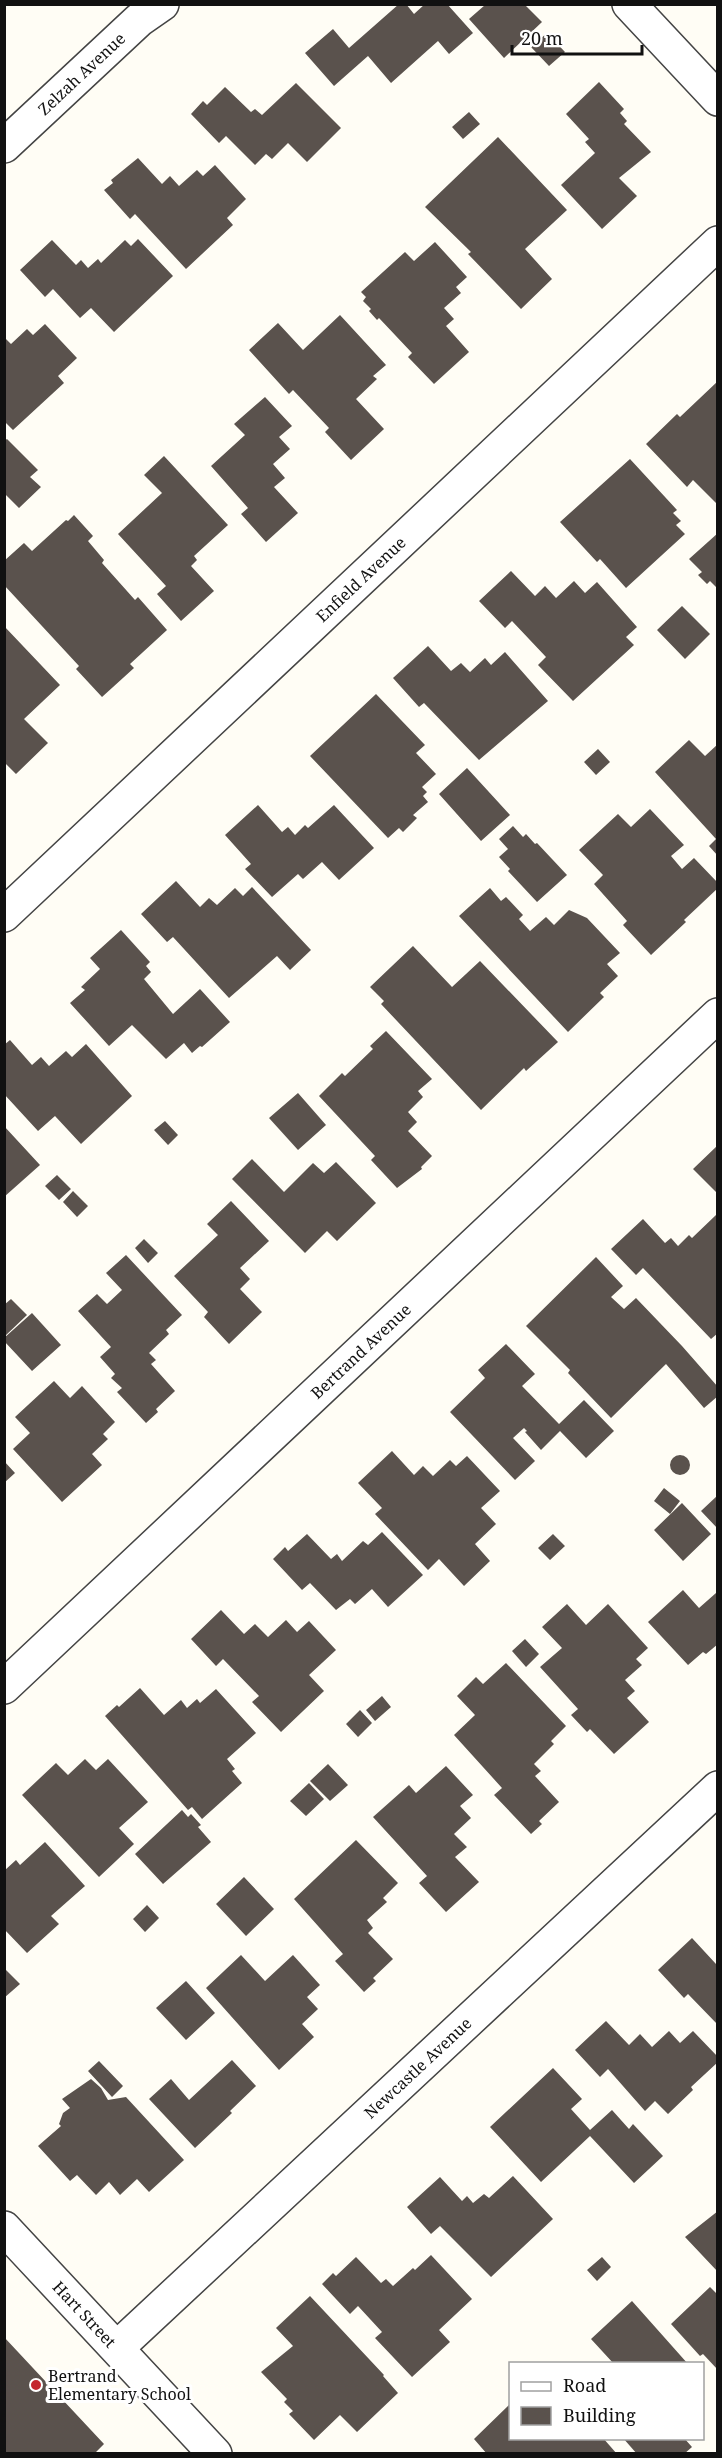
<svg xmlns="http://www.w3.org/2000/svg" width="722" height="2458" font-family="'Noto Serif',serif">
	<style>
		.building { fill: #5a524d }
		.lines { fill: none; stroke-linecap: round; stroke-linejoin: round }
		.minor-casing { stroke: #444; stroke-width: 36 }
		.tertiary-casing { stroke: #444; stroke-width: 36 }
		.minor { stroke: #fff; stroke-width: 33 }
		.tertiary { stroke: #fff; stroke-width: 33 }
		.poi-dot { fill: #c4262e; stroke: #fff; stroke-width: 2 }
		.labels { text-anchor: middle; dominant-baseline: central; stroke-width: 6; stroke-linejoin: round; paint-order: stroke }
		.street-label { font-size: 16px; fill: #111; stroke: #fff }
		.poi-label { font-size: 16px; fill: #111; stroke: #fff; text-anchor: start }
	</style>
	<rect width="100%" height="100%" fill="#fffdf5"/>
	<!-- building -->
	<path class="building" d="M399 4H406L414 14 425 4H447L473 33 449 54 438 41 391 83 368 56 334 86 305 53 333 29 349 48Z
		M485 5H525L542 22 504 58 469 19Z
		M547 33 565 52 549 66 531 47Z
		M599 82 624 109 620 113 627 121 624 124 651 152 619 178 637 196 602 229 561 185 595 153 585 142 589 139 566 114Z
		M296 83 341 128 307 162 288 143 272 159 266 154 255 165 226 136 219 143 191 114 203 101 207 105 225 87 251 112 255 109 262 115Z
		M469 112 480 124 463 139 452 127Z
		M498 137 567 210 525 249 552 279 521 309 468 254 471 252 425 207Z
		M138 158 162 184 170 176 179 186 197 170 203 176 215 165 246 199 227 218 233 225 186 269 135 214 130 219 104 190 113 183 111 180Z
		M138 239 173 276 114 332 91 308 80 318 53 289 45 297 20 270 52 240 76 265 81 260 88 268 98 259 101 263 125 240 131 246Z
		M435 242 467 277 456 287 461 293 444 308 454 319 446 326 469 352 434 384 408 357 412 353 379 318 377 320 369 311 371 309 363 301 366 297 361 292 405 252 414 261Z
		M340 315 386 365 373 376 377 379 356 399 384 429 351 460 325 432 329 428 293 390 289 394 249 350 278 323 303 350Z
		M45 324 77 358 58 376 64 383 13 430 4 421V337L11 344 27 329 33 335Z
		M718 381V505L693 480 687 487 646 444 677 414 680 417Z
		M265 397 292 426 279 437 290 449 273 464 285 478 274 487 298 513 266 542 241 514 248 508 211 466 245 435 234 424Z
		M7 439 38 470 30 477 41 487 19 508 4 493V441Z
		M164 456 228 525 194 556 197 560 191 566 214 591 181 621 157 594 166 586 118 534 162 493 144 475Z
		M630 459 677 510 673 513 681 521 676 525 685 534 626 588 600 559 597 562 560 522Z
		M74 515 93 536 88 541 104 560 102 563 135 600 138 597 167 630 130 664 134 668 102 697 76 669 79 666 4 585V561L24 543 32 551 66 520 68 521Z
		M718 533V589L710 581 707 584 698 575 702 572 689 559Z
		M511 571 535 596 545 586 556 598 574 581 585 593 597 582 637 627 626 637 634 645 573 701 538 665 546 657 512 621 505 628 479 601Z
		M682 606 710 634 685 659 657 630Z
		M4 626 60 685 24 719 48 743 16 774 4 762Z
		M428 646 451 671 461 663 470 672 485 658 491 665 505 652 548 701 479 760 424 703 419 707 393 678Z
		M376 694 425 745 416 753 436 774 422 787 427 792 423 796 428 802 413 815 417 818 403 832 399 828 388 838 310 756Z
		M689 740 705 756 718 744V856L709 846 716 839 655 772Z
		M598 749 610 762 596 775 584 762Z
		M467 768 510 815 481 841 439 794Z
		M258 805 282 832 288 827 295 835 305 825 308 828 334 805 374 848 339 880 322 862 303 879 298 874 272 897 245 869 251 864 225 835Z
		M650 809 684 845 671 856 682 869 694 858 718 883V888L684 920 686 922 651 955 623 925 627 921 594 884 603 875 579 850 618 814 631 827Z
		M513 826 523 837 526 834 535 844 537 843 567 875 537 902 508 871 510 869 499 857 508 849 499 839Z
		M176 881 200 907 209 898 217 905 235 888 243 896 252 887 311 950 290 970 277 956 229 998 173 937 167 942 141 914Z
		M490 888 501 901 506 897 523 915 519 919 530 931 546 917 554 925 569 910 587 918 620 953 607 964 618 976 600 993 604 997 568 1032 459 916Z
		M121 930 150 962 146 966 151 972 144 979 173 1014 200 989 230 1022 202 1047 200 1046 192 1053 184 1043 166 1059 132 1025 109 1046 70 1003 85 990 81 987 100 969 90 958Z
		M413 946 452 987 480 961 558 1042 526 1071 524 1068 481 1110 381 1004 384 1001 370 987Z
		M386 1031 432 1079 418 1091 423 1097 408 1112 417 1122 408 1131 432 1156 421 1167 422 1169 397 1188 371 1160 375 1156 319 1096 342 1073 345 1076 373 1049 370 1046Z
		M10 1040 32 1065 41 1057 49 1066 66 1051 72 1057 86 1044 132 1096 81 1144 55 1116 38 1131 4 1094V1045Z
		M298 1093 326 1125 298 1150 269 1118Z
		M165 1121 178 1135 168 1145 154 1130Z
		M4 1126 40 1165 4 1197Z
		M718 1145V1194L693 1169Z
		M252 1159 284 1192 313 1163 324 1173 336 1162 376 1203 337 1241 327 1231 305 1253 232 1179Z
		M57 1175 71 1189 59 1200 45 1186Z
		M73 1191 88 1206 77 1217 63 1202Z
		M231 1201 269 1241 240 1268 250 1279 240 1289 262 1312 229 1344 204 1317 208 1312 174 1276 218 1235 207 1224Z
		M716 1215 718 1333 711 1339 643 1268 636 1275 611 1249 643 1219 665 1243 671 1238 678 1246 689 1235 692 1238Z
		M144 1239 158 1253 148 1263 135 1248Z
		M126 1255 182 1315 166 1330 169 1334 149 1353 156 1360 151 1364 175 1391 156 1409 158 1412 146 1423 117 1392 122 1388 111 1378 115 1374 100 1357 111 1347 78 1311 97 1294 107 1304 122 1290 106 1273Z
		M596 1257 623 1286 611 1297 624 1309 636 1298 682 1346 718 1387V1396L704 1408 666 1364 611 1418 568 1373 570 1370 526 1326Z
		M11 1299 27 1315 4 1337V1305Z
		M32 1313 61 1345 32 1371 4 1341V1338Z
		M506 1344 535 1374 522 1386 559 1424 584 1400 614 1431 586 1458 560 1431 541 1450 525 1432 527 1431 524 1428 513 1438 535 1461 515 1480 450 1412 485 1378 478 1370Z
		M54 1381 70 1398 82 1386 115 1422 103 1434 108 1439 92 1454 102 1465 62 1502 13 1449 30 1433 15 1417Z
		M392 1451 414 1475 423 1466 433 1476 450 1460 456 1466 467 1456 500 1491 481 1508 496 1524 475 1544 490 1561 464 1586 439 1559 428 1570 375 1514 382 1508 358 1483Z
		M670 1465a10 10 0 1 1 20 0a10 10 0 1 1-20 0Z
		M4 1461 15 1473 4 1483Z
		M664 1488 680 1501 670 1514 654 1501Z
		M718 1495V1529L701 1511Z
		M682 1503 711 1534 683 1561 654 1530Z
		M382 1532 423 1575 388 1607 372 1589 355 1604 350 1599 336 1610 310 1583 302 1590 273 1559 285 1547 288 1551 307 1534 331 1559 337 1554 342 1561 363 1541 368 1545Z
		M553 1534 565 1546 550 1560 538 1548Z
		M683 1590 699 1608 716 1593 718 1594V1644L706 1654 703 1652 688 1665 648 1622Z
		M567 1604 586 1625 608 1604 648 1648 636 1659 642 1665 625 1680 635 1691 627 1698 649 1722 614 1754 590 1729 587 1732 571 1715 578 1709 540 1667 562 1648 542 1627Z
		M221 1610 244 1634 255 1624 268 1637 286 1620 297 1632 309 1621 336 1650 309 1675 324 1691 281 1732 252 1702 259 1696 223 1659 216 1666 191 1639Z
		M525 1639 539 1654 526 1667 512 1651Z
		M506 1663 566 1726 551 1741 554 1744 534 1764 541 1771 535 1776 559 1802 539 1821 542 1824 531 1834 494 1795 502 1788 454 1735 475 1715 457 1696 476 1677 483 1684Z
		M140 1688 164 1715 181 1700 187 1708 197 1699 200 1703 216 1689 256 1733 227 1759 235 1769 232 1771 242 1783 202 1819 192 1807 188 1810 105 1716 117 1705 119 1707Z
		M382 1696 391 1707 375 1721 366 1710Z
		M360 1710 372 1723 358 1737 346 1724Z
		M85 1759 96 1770 108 1759 148 1802 119 1828 134 1844 99 1877 22 1795 56 1763 68 1775Z
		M328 1764 348 1785 330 1801 310 1781Z
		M446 1766 473 1795 460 1806 471 1818 454 1834 467 1847 455 1857 479 1882 446 1912 419 1883 427 1876 373 1817 409 1785 416 1793Z
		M309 1783 324 1799 306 1816 290 1801Z
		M182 1810 188 1817 191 1814 201 1825 198 1827 211 1842 163 1884 135 1854Z
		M356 1840 398 1883 383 1898 387 1902 367 1920 373 1928 368 1933 393 1959 373 1978 376 1981 364 1992 335 1961 343 1954 294 1899Z
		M45 1842 85 1886 51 1916 59 1924 27 1953 4 1929V1871L16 1860 20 1865Z
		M244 1877 274 1909 246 1936 216 1904Z
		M147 1905 159 1918 145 1932 133 1919Z
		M692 1938 716 1964 718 1962V2025L688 1994 684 1998 658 1970Z
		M241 1955 265 1981 293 1955 320 1985 307 1997 318 2009 302 2024 314 2037 279 2070 206 1988Z
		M4 1968 20 1984 4 1998Z
		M186 1981 215 2013 186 2040 156 2008Z
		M606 2021 629 2045 640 2034 652 2047 669 2031 680 2043 693 2031 718 2057V2062L691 2087 693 2090 668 2114 655 2101 645 2111 608 2069 600 2077 575 2050Z
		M232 2060 256 2086 230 2111 232 2113 195 2148 149 2099 171 2079 189 2100Z
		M99 2061 123 2086 112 2097 88 2071Z
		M553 2068 582 2099 571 2109 590 2130 612 2110 629 2129 633 2124 663 2156 634 2183 590 2136 541 2182 490 2127Z
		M91 2079 101 2088 108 2100 126 2097 184 2160 149 2192 137 2179 120 2195 109 2182 96 2195 77 2175 70 2181 38 2146 61 2126 59 2124 63 2113 70 2108 62 2099Z
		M513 2176 553 2219 491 2277 440 2226 431 2234 407 2207 440 2177 462 2201 467 2196 473 2203 484 2194 489 2198Z
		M718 2211V2272L685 2237Z
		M431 2255 472 2299 439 2330 450 2342 412 2377 375 2338 382 2332 358 2306 350 2314 322 2284 333 2273 336 2276 356 2257 381 2283 386 2279 393 2286 413 2268 415 2270Z
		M602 2257 611 2267 597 2281 587 2270Z
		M710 2287 718 2295V2370L703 2354 700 2356 671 2324Z
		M310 2296 384 2375 383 2376 398 2393 357 2432 340 2415 314 2440 289 2414 293 2411 284 2402 287 2399 261 2372 293 2346 276 2328Z
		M632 2301 688 2364H614L591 2339Z
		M4 2337 104 2444 94 2454H4Z
		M510 2404V2438H603L617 2454H487L474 2439Z
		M623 2438H684L692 2447 684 2454H637Z"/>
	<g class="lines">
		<!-- minor casing -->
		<g class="minor-casing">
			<g id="minor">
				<path d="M629 4 718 99"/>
				<path id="s1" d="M4 915 718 243"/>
				<path id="s2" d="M4 1687 718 1015"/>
				<path id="s3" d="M117 2348 718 1788"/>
			</g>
		</g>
		<!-- tertiary casing -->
		<g class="tertiary-casing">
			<g id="tertiary">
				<path id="s4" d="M4 146 139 20 162 4"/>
				<path id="s5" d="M4 2228 215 2454"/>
			</g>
		</g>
		<!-- minor -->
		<use href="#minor" class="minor"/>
		<!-- tertiary -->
		<use href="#tertiary" class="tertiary"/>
	</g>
	<!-- markers -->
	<circle class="poi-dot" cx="36" cy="2385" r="6"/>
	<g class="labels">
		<!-- street labels -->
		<g class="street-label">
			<text stroke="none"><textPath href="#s4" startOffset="106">Zelzah Avenue</textPath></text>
			<text stroke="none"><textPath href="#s1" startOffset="490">Enfield Avenue</textPath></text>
			<text stroke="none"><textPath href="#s2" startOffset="490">Bertrand Avenue</textPath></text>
			<text stroke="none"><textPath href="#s3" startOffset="411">Newcastle Avenue</textPath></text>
			<text stroke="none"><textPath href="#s5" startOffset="118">Hart Street</textPath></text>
		</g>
		<!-- poi labels -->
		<g class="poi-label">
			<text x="48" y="2376">Bertrand<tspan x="48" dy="18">Elementary School</tspan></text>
		</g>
	</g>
	<!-- border -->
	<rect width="722" height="2458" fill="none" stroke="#111111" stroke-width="12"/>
	<!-- legend -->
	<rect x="509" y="2362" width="195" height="78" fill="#ffffff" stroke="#a0a0a0" stroke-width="1.5"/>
	<rect x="521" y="2382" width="30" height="9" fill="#ffffff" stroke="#a0a0a0" stroke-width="1.5"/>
	<text x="563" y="2392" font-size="18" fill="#111111">Road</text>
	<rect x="521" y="2407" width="30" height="18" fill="#5a524d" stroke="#a0a0a0" stroke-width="1.5"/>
	<text x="563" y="2422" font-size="18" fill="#111111">Building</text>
	<!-- scale -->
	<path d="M512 45v9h130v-9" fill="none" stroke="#111111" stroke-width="3"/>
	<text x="521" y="45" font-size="18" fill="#111111" stroke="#ffffff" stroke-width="4.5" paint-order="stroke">20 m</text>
</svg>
